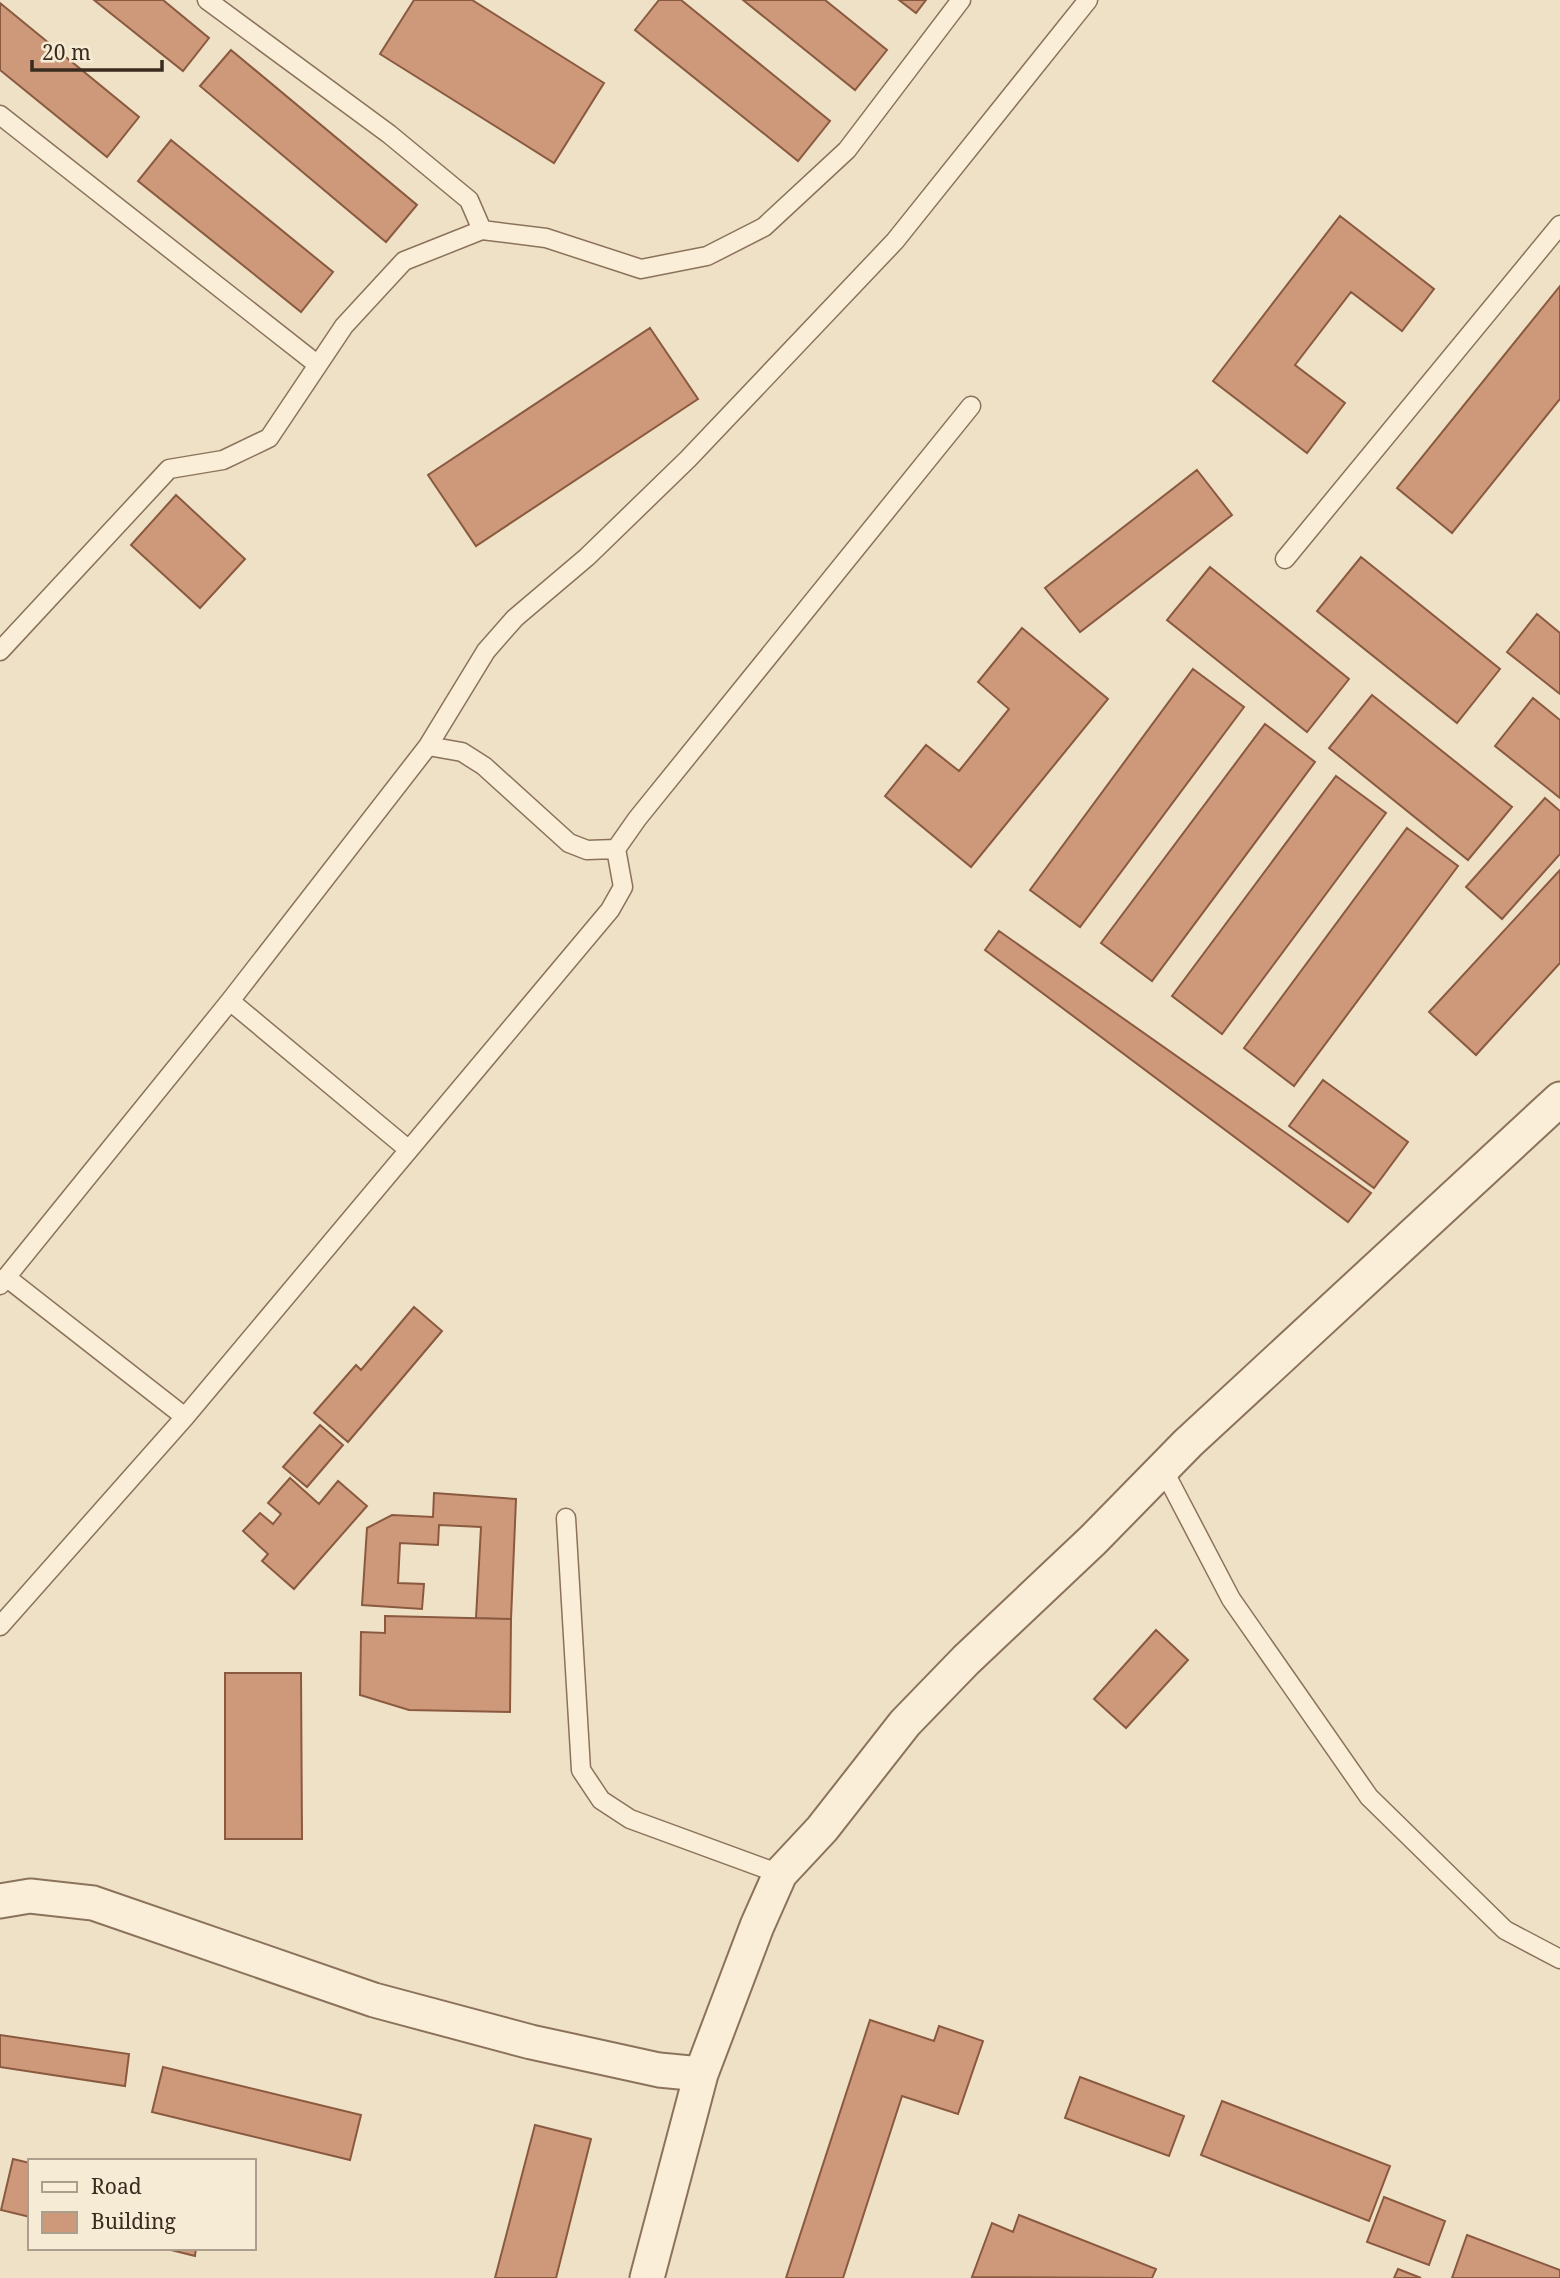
<svg xmlns="http://www.w3.org/2000/svg" width="1560" height="2278" font-family="'Noto Serif',serif">
	<style>
		.building { fill: #ce997a; stroke: #8a5a40; stroke-width: 2 }
		.lines { fill: none; stroke-linecap: round; stroke-linejoin: round }
		.lane-casing { stroke: #8b725a; stroke-width: 21 }
		.street-casing { stroke: #8b725a; stroke-width: 37 }
		.lane { stroke: #faeed9; stroke-width: 18 }
		.street { stroke: #faeed9; stroke-width: 33 }
	</style>
	<rect width="100%" height="100%" fill="#efe1c5"/>
	<!-- building -->
	<path class="building" d="M94 0H163L209 38 183 71Z
		M414 0H472L604 83 554 163 380 54Z
		M659 0H681L830 121 798 161 635 30Z
		M743 0H825L887 50 855 90Z
		M899 0H926L916 13Z
		M0 3 139 117 107 157 0 70Z
		M231 50 417 205 386 242 200 86Z
		M171 140 333 272 301 312 138 181Z
		M1340 216 1434 289 1402 331 1351 292 1295 365 1345 403 1307 453 1213 381Z
		M1560 286V399L1452 533 1397 488Z
		M650 328 698 399 476 546 428 475Z
		M1197 470 1232 515 1080 632 1045 588Z
		M176 495 245 559 200 608 131 545Z
		M1361 557 1500 669 1457 723 1317 611Z
		M1210 567 1349 679 1307 732 1167 620Z
		M1537 614 1560 633V694L1507 652Z
		M1022 628 1108 699 971 867 885 796 926 745 959 771 1009 709 978 682Z
		M1193 669 1244 707 1080 927 1030 890Z
		M1372 695 1512 807 1468 860 1329 748Z
		M1533 698 1560 720V798L1495 746Z
		M1265 724 1315 762 1152 981 1101 943Z
		M1336 776 1386 813 1222 1034 1172 996Z
		M1545 798 1560 811V854L1502 919 1466 887Z
		M1407 828 1458 866 1294 1086 1244 1048Z
		M1560 870V963L1476 1055 1429 1012Z
		M999 931 1371 1193 1348 1222 985 950Z
		M1323 1080 1408 1142 1374 1188 1289 1126Z
		M414 1307 442 1331 348 1442 314 1413 356 1365 361 1370Z
		M320 1425 343 1445 307 1487 283 1467Z
		M290 1478 319 1504 338 1481 367 1506 294 1589 262 1561 268 1554 243 1531 260 1513 273 1524 281 1514 268 1503Z
		M434 1493 516 1499 511 1619 476 1618 481 1527 439 1525 438 1545 400 1543 398 1583 424 1584 422 1609 362 1605 367 1528 392 1515 433 1517Z
		M385 1616 511 1619 510 1712 409 1710 360 1695 361 1632 385 1633Z
		M1156 1630 1188 1660 1126 1728 1094 1699Z
		M225 1673H301L302 1839H225Z
		M870 2020 934 2041 939 2026 983 2041 958 2114 902 2096 843 2278H786Z
		M0 2035 129 2054 125 2086 0 2067Z
		M163 2067 361 2115 350 2160 152 2112Z
		M1080 2077 1184 2116 1169 2156 1065 2118Z
		M1222 2101 1390 2166 1369 2221 1201 2155Z
		M535 2125 591 2139 556 2278H495Z
		M13 2159 30 2163V2217L1 2210Z
		M1384 2197 1445 2221 1429 2265 1367 2242Z
		M1019 2215 1156 2269 1152 2278 972 2277 992 2223 1013 2232Z
		M1467 2235 1560 2270V2278H1452Z
		M163 2248H196L195 2256Z
		M1398 2269 1421 2278H1394Z"/>
	<g class="lines">
		<!-- lane casing -->
		<g class="lane-casing">
			<path id="lane" d="M207 0 389 134 469 200 482 230
				M0 115 318 365
				M1285 559 1560 225
				M0 651 169 469 223 460 269 438 344 326 404 261 482 230 546 238 641 269 707 256 764 227 847 150 961 0
				M428 746 462 752 484 766 569 843 587 850 616 849
				M230 1001 409 1150
				M6 1277 185 1417
				M0 1285 230 1001 428 746 486 651 515 618 587 557 688 459 895 241 1088 0
				M1162 1467 1231 1599 1369 1797 1505 1930 1560 1959
				M566 1518 581 1770 601 1800 630 1819 780 1874
				M0 1626 185 1417 610 910 623 887 616 849 637 819 971 406"/>
		</g>
		<!-- street casing -->
		<g class="street-casing">
			<path id="street" d="M0 1901 30 1896 93 1903 374 2000 531 2042 659 2070 701 2074
				M647 2278 701 2074 757 1926 780 1874 822 1829 905 1723 966 1660 1093 1540 1188 1443 1560 1099"/>
		</g>
		<!-- lane -->
		<use href="#lane" class="lane"/>
		<!-- street -->
		<use href="#street" class="street"/>
	</g>
	<!-- legend -->
	<rect x="28" y="2159" width="228" height="91" fill="#f6ebd5" stroke="#ab9e8c" stroke-width="2"/>
	<rect x="42" y="2182" width="35" height="10" fill="#faeed9" stroke="#ab9e8c" stroke-width="2"/>
	<text x="91" y="2194" font-size="21" fill="#3a2b1f">Road</text>
	<rect x="42" y="2212" width="35" height="21" fill="#ce997a" stroke="#ab9e8c" stroke-width="2"/>
	<text x="91" y="2229" font-size="21" fill="#3a2b1f">Building</text>
	<!-- scale -->
	<path d="M32 60v10h130v-10" fill="none" stroke="#3a2b1f" stroke-width="3.5"/>
	<text x="42" y="60" font-size="21" fill="#3a2b1f" stroke="#f6ebd5" stroke-width="5" paint-order="stroke">20 m</text>
</svg>
